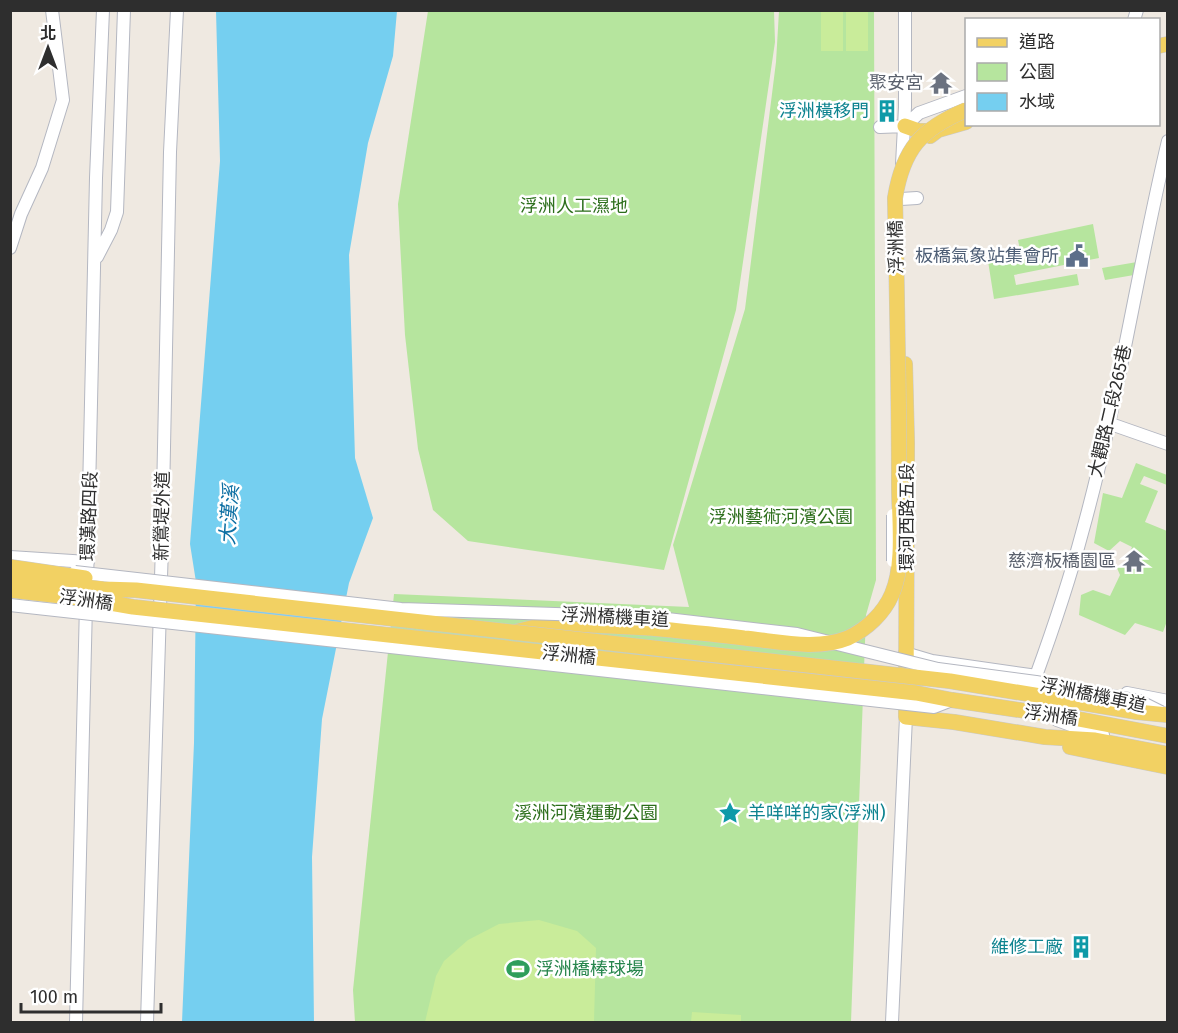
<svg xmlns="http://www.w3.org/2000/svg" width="1178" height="1033" font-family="'Fira Sans','Noto Sans TC',sans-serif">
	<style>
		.green { fill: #b6e59e }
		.pitch { fill: #c9ec9a }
		.water { fill: #75cff0 }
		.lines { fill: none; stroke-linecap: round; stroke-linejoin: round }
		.minor-casing { stroke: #b4b7c1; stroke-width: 14 }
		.major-casing { stroke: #c9c9c9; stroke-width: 16 }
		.minor { stroke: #fff; stroke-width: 12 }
		.major { stroke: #f2d163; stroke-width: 15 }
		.minor-bridge-casing { stroke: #b4b7c1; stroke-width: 14; stroke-linecap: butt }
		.major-bridge-casing { stroke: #c9c9c9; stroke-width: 16; stroke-linecap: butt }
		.minor-bridge { stroke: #fff; stroke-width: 12 }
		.major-bridge { stroke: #f2d163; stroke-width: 15 }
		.labels { text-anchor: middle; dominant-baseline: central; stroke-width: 5; stroke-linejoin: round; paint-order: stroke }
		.worship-label { font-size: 18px; fill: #5b616d; stroke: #fff; text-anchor: end }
		.culture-label { font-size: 18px; fill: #0d838f; stroke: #fff; text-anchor: end }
		.park-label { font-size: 18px; fill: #2c6e1b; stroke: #fff }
		.street-label { font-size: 18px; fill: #2e2e2e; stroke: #fff }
		.service-label { font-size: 18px; fill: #4e5e75; stroke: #fff; text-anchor: end }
		.leisure-label { font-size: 18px; fill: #27864d; stroke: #fff; text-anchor: start }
		.water-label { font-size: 20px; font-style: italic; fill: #0d6fa3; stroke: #fff }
	</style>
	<rect width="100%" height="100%" fill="#efe9e1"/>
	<!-- green -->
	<path class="green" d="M428 11H774L775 42 736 310 664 570 468 541 433 510 418 449 405 335 398 204Z
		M779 11H874L876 580 866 615 851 1022H355L353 990 394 594 689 607 673 545 745 309 776 62Z
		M1093 224 1099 258 1014 275 1016 285 1077 274 1079 285 994 299 988 261 1021 255 1018 240Z
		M1137 262 1134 275 1105 280 1102 268Z
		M1136 463 1167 475V485L1144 476 1140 484 1158 491 1145 522 1167 531V621L1163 632 1135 623 1125 635 1079 615 1081 595 1093 590 1110 596 1120 575 1117 568 1121 564 1124 565 1132 547 1120 541 1109 551 1094 543 1103 493 1122 498Z"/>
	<!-- pitch -->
	<path class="pitch" d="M821 11H843V51H821Z
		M846 11H868V51H846Z
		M539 920 577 931 596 948 594 1022H425L436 976 444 961 468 940 499 924Z
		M692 1012 741 1015V1022H691Z"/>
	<!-- water -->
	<path class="water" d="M216 11H397L393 56 368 143 349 255 355 458 373 518 349 583 322 719 312 857 314 1022H182L194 743 196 582 190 544 220 161Z"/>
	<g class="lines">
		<!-- minor casing -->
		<g class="minor-casing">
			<path id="minor" d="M1134 20 1137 10
				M880 127 905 126 919 113 966 96
				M902 164 905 107V10
				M901 199 917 198
				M10 248 21 214 42 168 63 100 52 10
				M97 257 111 230 117 212 124 10
				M1108 423 1168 444
				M10 557 88 562
				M87 583 96 178 103 10
				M905 653 932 661 1037 676
				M1036 676C1053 629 1069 582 1082 533 1118 404 1137 271 1168 141
				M1127 693 1168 701
				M1057 720 1090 732 1103 735
				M76 1022 86 604
				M147 1022 162 546 170 152 177 10
				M892 1022 906 717"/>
		</g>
		<!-- major casing -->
		<g class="major-casing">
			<path id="major" d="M1158 46 1168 44
				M905 126 919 131H937
				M930 136 938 130 966 122
				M905 364 907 443 906 717 954 722 1045 737 1095 740 1168 754
				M515 632 551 623 649 628
				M952 700 1073 718 1168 736
				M1070 747 1168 767"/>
		</g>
		<!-- minor -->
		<use href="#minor" class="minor"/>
		<!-- major -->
		<use href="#major" class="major"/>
		<!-- minor-bridge casing -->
		<g class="minor-bridge-casing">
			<path id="minor-bridge" d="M893 561V515
				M75 572 401 609 650 617 797 634 938 669 1036 682 1139 701 1161 712
				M10 605 934 707 952 700"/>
		</g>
		<!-- major-bridge casing -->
		<g class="major-bridge-casing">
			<path id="major-bridge" d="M10 567 85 578
				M10 579 103 589 136 590 950 681 1137 712 1168 715
				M10 590 87 599 133 607 916 693 952 700
				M649 628C680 631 712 634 744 638 777 641 816 651 848 638 867 629 884 613 892 594 905 564 899 518 899 485 899 390 897 294 895 198 903 149 921 129 966 110"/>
		</g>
		<!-- minor-bridge -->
		<use href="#minor-bridge" class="minor-bridge"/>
		<!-- major-bridge -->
		<use href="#major-bridge" class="major-bridge"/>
	</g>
	<!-- icons -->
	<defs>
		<g id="temple-bare" transform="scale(1.8)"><path d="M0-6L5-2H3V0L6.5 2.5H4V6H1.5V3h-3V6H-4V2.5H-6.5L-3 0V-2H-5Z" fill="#6b7280" stroke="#fff" stroke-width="2.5" paint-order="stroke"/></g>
		<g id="building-bare" transform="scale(1.8)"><path d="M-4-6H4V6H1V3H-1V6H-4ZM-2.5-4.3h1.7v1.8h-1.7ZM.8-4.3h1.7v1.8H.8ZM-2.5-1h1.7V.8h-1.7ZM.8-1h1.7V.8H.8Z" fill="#0f9aa8" stroke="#fff" stroke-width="2.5" paint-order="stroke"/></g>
		<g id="civic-bare" transform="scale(1.8)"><path d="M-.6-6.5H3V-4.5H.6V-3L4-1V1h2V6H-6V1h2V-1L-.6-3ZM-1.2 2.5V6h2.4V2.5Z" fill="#5c6f8a" stroke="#fff" stroke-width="2.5" paint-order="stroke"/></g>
		<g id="sight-bare" transform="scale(1.8)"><path d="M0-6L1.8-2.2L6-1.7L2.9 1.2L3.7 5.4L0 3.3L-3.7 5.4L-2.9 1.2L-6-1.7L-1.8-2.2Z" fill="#0f9aa8" stroke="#fff" stroke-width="2.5" paint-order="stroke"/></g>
		<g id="stadium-bare" transform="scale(1.8)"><path d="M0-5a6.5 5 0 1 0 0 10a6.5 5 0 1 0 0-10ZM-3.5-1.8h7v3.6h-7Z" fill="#2e9e5b" stroke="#fff" stroke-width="2.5" paint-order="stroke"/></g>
	</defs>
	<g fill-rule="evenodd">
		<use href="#temple-bare" x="941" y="83"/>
		<use href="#building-bare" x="887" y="111"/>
		<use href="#civic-bare" x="1077" y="256"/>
		<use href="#temple-bare" x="1134" y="561"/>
		<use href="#sight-bare" x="730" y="813"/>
		<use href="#building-bare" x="1081" y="947"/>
		<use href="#stadium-bare" x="518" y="969"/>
	</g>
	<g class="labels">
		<!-- worship labels -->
		<g class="worship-label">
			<text x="923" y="83">聚安宮</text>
			<text x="1116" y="561">慈濟板橋園區</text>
		</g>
		<!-- culture labels -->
		<g class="culture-label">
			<text x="869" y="111">浮洲橫移門</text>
			<text x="748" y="813" text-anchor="start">羊咩咩的家(浮洲)</text>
			<text x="1063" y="947">維修工廠</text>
		</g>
		<!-- park labels -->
		<g class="park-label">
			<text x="574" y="206">浮洲人工濕地</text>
			<text x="781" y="517">浮洲藝術河濱公園</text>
			<text x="586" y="813">溪洲河濱運動公園</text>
		</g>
		<!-- street labels -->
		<g class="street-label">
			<text transform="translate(896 247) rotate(-91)">浮洲橋</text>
			<text transform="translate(1110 411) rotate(-77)">大觀路二段265巷</text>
			<text transform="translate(89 516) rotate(-88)">環漢路四段</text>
			<text transform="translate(162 516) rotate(-89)">新鶯堤外道</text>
			<text transform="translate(907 517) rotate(-90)">環河西路五段</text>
			<text transform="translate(86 600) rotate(8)">浮洲橋</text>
			<text transform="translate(615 617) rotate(3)">浮洲橋機車道</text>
			<text transform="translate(569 655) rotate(6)">浮洲橋</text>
			<text transform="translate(1093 695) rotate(12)">浮洲橋機車道</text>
			<text transform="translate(1051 715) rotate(8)">浮洲橋</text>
		</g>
		<!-- service labels -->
		<g class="service-label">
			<text x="1059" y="256">板橋氣象站集會所</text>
		</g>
		<!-- leisure labels -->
		<g class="leisure-label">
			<text x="536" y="969">浮洲橋棒球場</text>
		</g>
		<!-- water labels -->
		<g class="water-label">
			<text transform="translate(229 515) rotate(-86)">大漢溪</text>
		</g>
	</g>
	<!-- border -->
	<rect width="1178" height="1033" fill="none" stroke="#2e2e2e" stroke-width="24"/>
	<!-- legend -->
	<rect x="965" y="18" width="195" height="108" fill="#ffffff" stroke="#ababab" stroke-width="1.5"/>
	<rect x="977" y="38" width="30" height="9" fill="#f2d163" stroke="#ababab" stroke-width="1.5"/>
	<text x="1019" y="48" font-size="18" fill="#2e2e2e">道路</text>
	<rect x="977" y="63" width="30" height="18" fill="#b6e59e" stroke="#ababab" stroke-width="1.5"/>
	<text x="1019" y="78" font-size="18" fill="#2e2e2e">公園</text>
	<rect x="977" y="93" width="30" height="18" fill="#75cff0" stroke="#ababab" stroke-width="1.5"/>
	<text x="1019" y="108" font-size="18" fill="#2e2e2e">水域</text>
	<!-- north arrow -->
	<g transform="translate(48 48)" stroke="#ffffff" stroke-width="4.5" paint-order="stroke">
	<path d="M0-4.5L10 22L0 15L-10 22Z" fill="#2e2e2e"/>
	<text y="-9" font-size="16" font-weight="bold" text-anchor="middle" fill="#2e2e2e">北</text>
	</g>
	<!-- scale -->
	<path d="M21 1003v9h140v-9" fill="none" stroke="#2e2e2e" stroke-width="3"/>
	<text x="30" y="1003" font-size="18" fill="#2e2e2e" stroke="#ffffff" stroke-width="4.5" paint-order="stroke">100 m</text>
</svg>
